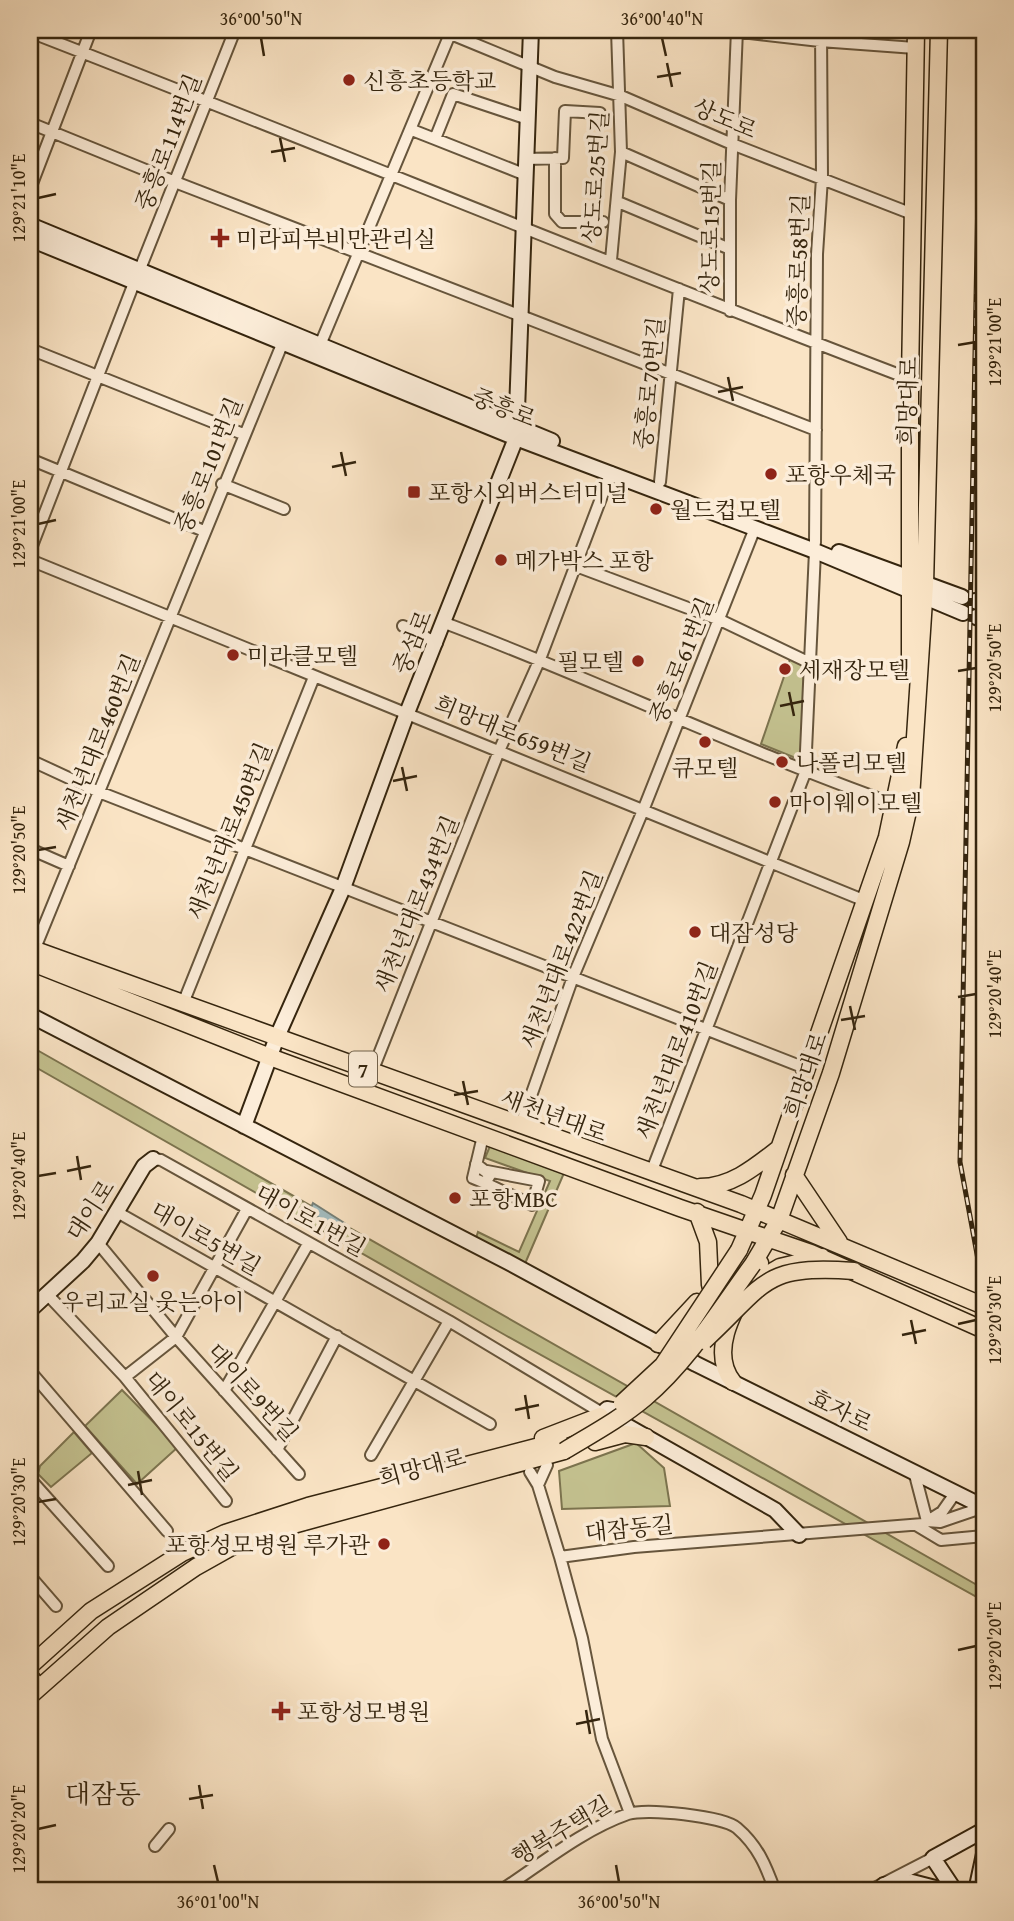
<svg xmlns="http://www.w3.org/2000/svg" width="1014" height="1921" font-family="'Gentium Book Plus','Noto Serif KR',serif">
	<style>
		.green { fill: #c4c290; stroke: #7c744f; stroke-width: 2 }
		.water { fill: #a3bcbf; stroke: #778078; stroke-width: 2 }
		.lines { fill: none; stroke-linecap: round; stroke-linejoin: round }
		.street-casing { stroke: #66553c; stroke-width: 14 }
		.secondary-casing { stroke: #35250e; stroke-width: 18 }
		.primary-casing { stroke: #35250e; stroke-width: 19 }
		.street { stroke: #fcedd9; stroke-width: 10 }
		.secondary { stroke: #fcedd9; stroke-width: 14 }
		.primary { stroke: #fae4c5; stroke-width: 16 }
		.rail-casing { stroke: #35250e; stroke-width: 5 }
		.rail { stroke: #fcedd9; stroke-width: 2.5; stroke-dasharray: 8; stroke-linecap: butt }
		.primary-bridge-casing { stroke: #35250e; stroke-width: 19; stroke-linecap: butt }
		.primary-bridge { stroke: #fae4c5; stroke-width: 16 }
		.ticks { fill: none; stroke: #35250e; stroke-width: 2.5 }
		.poi-dot { fill: #8f2418; stroke: #fcedd9; stroke-width: 2.5 }
		.labels { text-anchor: middle; dominant-baseline: central; stroke-width: 7; stroke-linejoin: round; paint-order: stroke }
		.shield { fill: #fcedd9; stroke: #71614b; stroke-width: 2 }
		.shield-label { font-size: 21px; font-weight: bold; fill: #35250e }
		.poi-label { font-size: 23px; fill: #35250e; stroke: #fcedd9; text-anchor: start }
		.street-label { font-size: 23px; fill: #35250e; stroke: #fcedd9 }
		.quarter-label { font-size: 26px; fill: #35250e; stroke: #fcedd9 }
		.neatline { fill: none; stroke: #35250e; stroke-width: 2.5 }
		.ticks-label { font-size: 18px; text-anchor: middle; fill: #35250e }
	</style>
	<rect width="100%" height="100%" fill="#fae4c5"/>
	<filter id="stains"><feTurbulence type="fractalNoise" baseFrequency=".00286" numOctaves="4"/><feColorMatrix values="0 0 0 0 .2 0 0 0 0 .09 0 0 0 0 .02 0 0 0 .5 -.17"/></filter>
	<radialGradient id="worn" r=".72"><stop offset=".6" stop-color="#630" stop-opacity="0"/><stop offset="1" stop-color="#630" stop-opacity=".3"/></radialGradient>
	<!-- green -->
	<path class="green" d="M790 659 804 663 803 761 761 744Z
		M30 1046 984 1589V1601L505 1335 30 1064Z
		M490 1146 564 1173 524 1266 475 1241 478 1232 519 1252 550 1181 485 1158Z
		M122 1390 178 1447 137 1484 85 1426Z
		M74 1432 92 1453 51 1487 38 1474 40 1466Z
		M636 1443 664 1468 670 1506 562 1509 559 1471Z"/>
	<!-- water -->
	<path class="water" d="M313 1203 346 1224 342 1231 309 1212Z"/>
	<g class="lines">
		<!-- street casing -->
		<g class="street-casing">
			<path id="street" d="M441 30 555 77 621 96 732 144 915 215
				M724 30 820 41 915 48
				M30 32C324 146 615 267 910 379
				M30 123 175 182 816 430
				M412 130 435 139
				M621 152 730 200
				M555 158V214L562 222H603
				M527 159 563 158 565 111 600 113
				M526 175 435 139 453 94 528 119
				M30 189 91 30
				M618 202 730 249
				M611 260 621 152 617 30
				M140 269 235 30
				M730 311V200L737 30
				M320 345 450 34
				M30 349 243 434
				M30 459 204 531
				M660 482 679 289
				M222 484 284 509
				M815 543 817 254 822 178 821 30
				M30 551 134 283
				M30 560 863 900
				M576 566 720 620 808 662
				M445 623C596 680 742 750 894 804
				M403 626 437 643
				M30 760 99 792 805 1068
				M30 849 69 866
				M33 953 285 337
				M184 1001 314 677
				M372 1072 499 751 540 659 611 472
				M520 1127 573 977 644 808 755 528
				M153 1159 161 1160 449 1321 602 1413
				M476 1164 490 1175 485 1183 473 1178 483 1136
				M651 1173 805 773 815 551
				M485 1183 532 1205 539 1181 487 1171
				M117 1212 490 1424
				M98 1243 176 1337 299 1474
				M47 1294 125 1377 226 1501
				M30 1371 167 1531
				M125 1377 176 1337 247 1209
				M224 1391 308 1244
				M277 1450 337 1336
				M371 1455 449 1321
				M914 1471 927 1521
				M530 1472 538 1485 560 1557
				M30 1479 108 1566
				M538 1485 547 1465
				M927 1521 940 1522 984 1507
				M916 1525 941 1540 984 1536
				M30 1576 56 1606
				M630 1813 602 1739 582 1638 560 1557 634 1547 923 1524 942 1512 956 1492
				M155 1846 169 1829
				M500 1891C540 1865 582 1830 628 1814 646 1808 723 1816 737 1828 758 1846 766 1866 775 1891
				M869 1891 933 1858"/>
		</g>
		<!-- secondary casing -->
		<g class="secondary-casing">
			<path id="secondary" d="M30 225 552 441
				M30 239 516 438 815 551 963 613
				M839 552 962 597
				M975 601 984 604
				M976 617 984 620
				M30 1015 508 1262 696 1364 984 1507
				M244 1126 277 1037 343 888 407 713 516 438 531 30
				M30 1310 83 1261 98 1243 144 1166 153 1159
				M601 1424 600 1416 607 1409 618 1411 620 1422 775 1510 799 1535
				M30 1676 40 1687
				M884 1885 912 1882 947 1891
				M955 1891 933 1858 984 1830
				M976 1891 984 1854"/>
		</g>
		<!-- primary casing -->
		<g class="primary-casing">
			<path id="primary" d="M910 668V379L916 30
				M30 948 741 1204 984 1306
				M30 962 270 1057 680 1208 811 1253 984 1330
				M794 1175 839 1242
				M700 1187C731 1187 755 1167 778 1149
				M697 1212 708 1242 710 1285
				M739 1250 763 1195 887 837 906 746
				M753 1264 779 1220 831 1073 901 842 911 798 925 585 939 30
				M761 1278 780 1267 822 1257
				M658 1344 697 1302
				M733 1382C705 1347 743 1297 760 1263
				M543 1438 600 1416
				M595 1442 625 1434 646 1437
				M30 1666 91 1611 182 1553 225 1533 308 1506 559 1441
				M30 1696 108 1627 196 1567 237 1544 293 1525 564 1451"/>
		</g>
		<!-- street -->
		<use href="#street" class="street"/>
		<!-- secondary -->
		<use href="#secondary" class="secondary"/>
		<!-- primary -->
		<use href="#primary" class="primary"/>
		<!-- rail casing -->
		<g class="rail-casing">
			<path id="rail" d="M981 30 960 1162 984 1292"/>
		</g>
		<!-- rail -->
		<use href="#rail" class="rail"/>
		<!-- primary-bridge casing -->
		<g class="primary-bridge-casing">
			<path id="primary-bridge" d="M704 1341C766 1284 762 1264 854 1271
				M622 1403 663 1365 739 1250
				M564 1451C592 1434 620 1419 645 1398 688 1362 720 1309 753 1264"/>
		</g>
		<!-- primary-bridge -->
		<use href="#primary-bridge" class="primary-bridge"/>
	</g>
	<!-- ticks -->
	<path class="ticks" d="M261 38 264 56M662 38 666 56M667 63 672 87M657 77 681 73M280 138 285 162M271 152 295 148M38 198 56 194M958 345 976 342M728 377 733 401M718 392 743 387M341 452 346 476M332 467 356 462M38 524 56 520M958 671 976 668M789 692 794 716M780 706 804 701M402 767 407 791M393 781 417 776M38 850 56 847M958 997 976 994M850 1006 855 1030M841 1020 865 1016M463 1081 468 1105M454 1095 478 1091M77 1156 81 1180M67 1171 91 1166M38 1176 56 1173M911 1320 916 1344M958 1324 976 1320M902 1335 926 1330M525 1395 529 1419M515 1410 539 1405M138 1471 142 1495M128 1485 152 1480M38 1502 56 1499M958 1650 976 1646M586 1710 590 1734M576 1724 600 1719M199 1785 203 1809M189 1799 213 1795M38 1829 56 1825M214 1865 218 1882M616 1865 619 1882"/>
	<!-- markers -->
	<g class="poi-dot">
		<circle cx="349" cy="80" r="7"/>
		<path d="M216.5 227.5h7v7h7v7h-7v7h-7v-7h-7v-7h7z"/>
		<circle cx="771" cy="474" r="7"/>
		<rect x="407" y="485" width="14" height="14" rx="3.5"/>
		<circle cx="656" cy="509" r="7"/>
		<circle cx="501" cy="560" r="7"/>
		<circle cx="233" cy="655" r="7"/>
		<circle cx="638" cy="661" r="7"/>
		<circle cx="785" cy="669" r="7"/>
		<circle cx="705" cy="742" r="7"/>
		<circle cx="782" cy="762" r="7"/>
		<circle cx="775" cy="802" r="7"/>
		<circle cx="695" cy="932" r="7"/>
		<circle cx="455" cy="1198" r="7"/>
		<circle cx="153" cy="1276" r="7"/>
		<circle cx="384" cy="1544" r="7"/>
		<path d="M277.5 1700.5h7v7h7v7h-7v7h-7v-7h-7v-7h7z"/>
	</g>
	<g class="labels">
		<!-- shield labels -->
		<rect class="shield" x="349" y="1051.5" width="28" height="35" rx="5"/>
		<g class="shield-label">
			<text x="363" y="1069">7</text>
		</g>
		<!-- poi labels -->
		<g class="poi-label">
			<text x="363" y="80">신흥초등학교</text>
			<text x="236" y="238">미라피부비만관리실</text>
			<text x="785" y="474">포항우체국</text>
			<text x="428" y="492">포항시외버스터미널</text>
			<text x="670" y="509">월드컵모텔</text>
			<text x="515" y="560">메가박스 포항</text>
			<text x="247" y="655">미라클모텔</text>
			<text x="624" y="661" text-anchor="end">필모텔</text>
			<text x="799" y="669">세재장모텔</text>
			<text x="796" y="762">나폴리모텔</text>
			<text x="705" y="767" text-anchor="middle">큐모텔</text>
			<text x="789" y="802">마이웨이모텔</text>
			<text x="709" y="932">대잠성당</text>
			<text x="469" y="1198">포항MBC</text>
			<text x="153" y="1301" text-anchor="middle">우리교실 웃는아이</text>
			<text x="370" y="1544" text-anchor="end">포항성모병원 루가관</text>
			<text x="297" y="1711">포항성모병원</text>
		</g>
		<!-- street labels -->
		<g class="street-label">
			<text transform="translate(725 118) rotate(23)">상도로</text>
			<text transform="translate(168 142) rotate(-69)">중흥로114번길</text>
			<text transform="translate(595 177) rotate(-86)">상도로25번길</text>
			<text transform="translate(710 227) rotate(-89)">상도로15번길</text>
			<text transform="translate(798 260) rotate(-88)">중흥로58번길</text>
			<text transform="translate(649 383) rotate(-84)">중흥로70번길</text>
			<text transform="translate(907 401) rotate(-88)">희망대로</text>
			<text transform="translate(504 407) rotate(22)">중흥로</text>
			<text transform="translate(208 465) rotate(-68)">중흥로101번길</text>
			<text transform="translate(412 642) rotate(-68)">중섬로</text>
			<text transform="translate(681 660) rotate(-68)">중흥로61번길</text>
			<text transform="translate(513 733) rotate(22)">희망대로659번길</text>
			<text transform="translate(97 742) rotate(-68)">새천년대로460번길</text>
			<text transform="translate(229 831) rotate(-68)">새천년대로450번길</text>
			<text transform="translate(416 904) rotate(-68)">새천년대로434번길</text>
			<text transform="translate(561 959) rotate(-69)">새천년대로422번길</text>
			<text transform="translate(676 1050) rotate(-69)">새천년대로410번길</text>
			<text transform="translate(805 1075) rotate(-71)">희망대로</text>
			<text transform="translate(554 1115) rotate(20)">새천년대로</text>
			<text transform="translate(90 1210) rotate(-57)">대이로</text>
			<text transform="translate(311 1220) rotate(29)">대이로1번길</text>
			<text transform="translate(206 1238) rotate(30)">대이로5번길</text>
			<text transform="translate(253 1392) rotate(48)">대이로9번길</text>
			<text transform="translate(841 1410) rotate(26)">효자로</text>
			<text transform="translate(192 1426) rotate(51)">대이로15번길</text>
			<text transform="translate(422 1467) rotate(-15)">희망대로</text>
			<text transform="translate(629 1528) rotate(-6)">대잠동길</text>
			<text transform="translate(561 1830) rotate(-31)">행복주택길</text>
		</g>
		<!-- quarter labels -->
		<g class="quarter-label">
			<text x="103" y="1793">대잠동</text>
		</g>
	</g>
	<!-- margin -->
	<rect width="1014" height="1921" fill="none" stroke="#fae4c5" stroke-width="77"/>
	<rect x="38" y="38" width="938" height="1844" class="neatline"/>
	<g class="ticks-label">
		<text x="261" y="25">36°00'50"N</text>
		<text x="662" y="25">36°00'40"N</text>
		<text transform="translate(19 198) rotate(-90)" y="6">129°21'10"E</text>
		<text transform="translate(995 342) rotate(-90)" y="6">129°21'00"E</text>
		<text transform="translate(19 524) rotate(-90)" y="6">129°21'00"E</text>
		<text transform="translate(995 668) rotate(-90)" y="6">129°20'50"E</text>
		<text transform="translate(19 850) rotate(-90)" y="6">129°20'50"E</text>
		<text transform="translate(995 994) rotate(-90)" y="6">129°20'40"E</text>
		<text transform="translate(19 1176) rotate(-90)" y="6">129°20'40"E</text>
		<text transform="translate(995 1320) rotate(-90)" y="6">129°20'30"E</text>
		<text transform="translate(19 1502) rotate(-90)" y="6">129°20'30"E</text>
		<text transform="translate(995 1646) rotate(-90)" y="6">129°20'20"E</text>
		<text transform="translate(19 1829) rotate(-90)" y="6">129°20'20"E</text>
		<text x="218" y="1908">36°01'00"N</text>
		<text x="619" y="1908">36°00'50"N</text>
	</g>
	<rect width="100%" height="100%" filter="url(#stains)"/>
	<rect width="100%" height="100%" fill="url(#worn)"/>
</svg>
